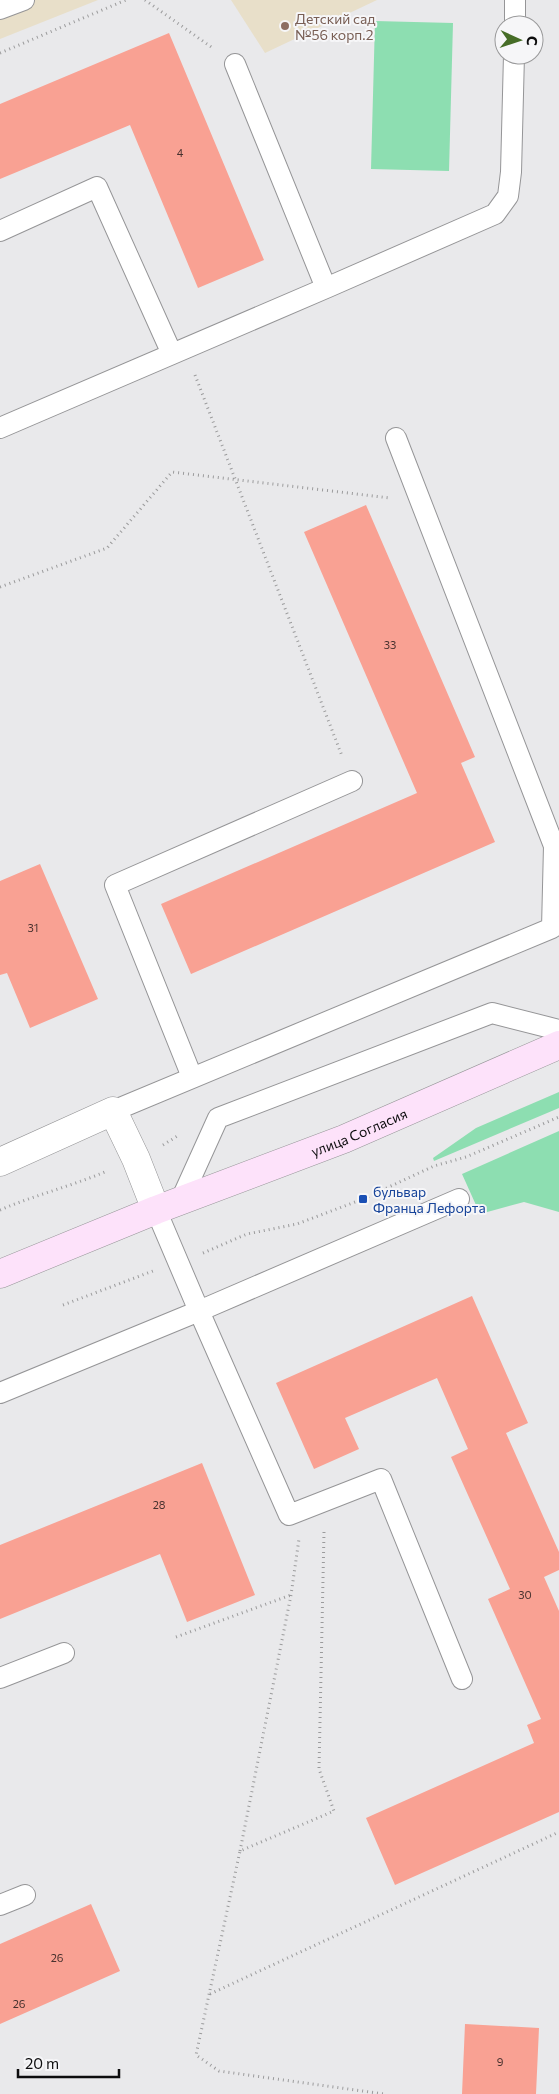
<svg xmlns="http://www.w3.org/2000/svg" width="559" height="2094" font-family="Commissioner,sans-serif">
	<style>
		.education { fill: #e8dfc9 }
		.green { fill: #8ddeb1 }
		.building { fill: #f9a193 }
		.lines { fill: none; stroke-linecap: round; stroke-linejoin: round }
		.service-casing { stroke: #959597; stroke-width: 22 }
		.minor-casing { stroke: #959597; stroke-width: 29 }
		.secondary-casing { stroke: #959597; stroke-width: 29 }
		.path { stroke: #9b9b9c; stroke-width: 3; stroke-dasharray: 1 4; stroke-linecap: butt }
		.service { stroke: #fff; stroke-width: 20 }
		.minor { stroke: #fff; stroke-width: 28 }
		.secondary { stroke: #fde2fa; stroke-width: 28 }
		.education-dot { fill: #8d6e63; stroke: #f6f6f8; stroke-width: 2 }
		.transit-dot { fill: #1a4fb4; stroke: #f6f6f8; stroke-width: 2 }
		.labels { text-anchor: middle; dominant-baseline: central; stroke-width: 4; stroke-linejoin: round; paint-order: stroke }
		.number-label { font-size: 11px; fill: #48322f }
		.education-label { font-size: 14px; fill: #785e54; stroke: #f6f6f8; text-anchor: start }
		.street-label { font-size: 14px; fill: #0d0d0e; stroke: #f6f6f8 }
		.transit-label { font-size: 14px; fill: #164399; stroke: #f6f6f8; text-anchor: start }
	</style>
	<rect width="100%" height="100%" fill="#e9e9eb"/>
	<!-- education -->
	<path class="education" d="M0 0H98L0 39Z
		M231 0H377L265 53Z"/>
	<!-- green -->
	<path class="green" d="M375 21 453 23 449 171 371 169Z
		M559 1092V1108L434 1161 433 1158 476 1128Z
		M559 1131V1212L524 1202 480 1214 462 1174Z"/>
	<!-- building -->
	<path class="building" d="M169 33 264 260 198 288 130 125 0 179V104Z
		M366 505 475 757 461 763 495 842 191 974 161 904 417 793 304 532Z
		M40 864 98 999 30 1028 7 973 0 975V881Z
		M472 1296 528 1423 506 1433 559 1552V1570L544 1577 559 1611V1812L395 1885 366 1818 534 1743 527 1725 541 1719 488 1599 510 1589 451 1457 468 1449 437 1378 345 1418 359 1449 314 1469 276 1383Z
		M202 1463 255 1595 187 1622 160 1554 0 1619V1545Z
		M91 1904 120 1971 0 2024V1944Z
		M465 2024 539 2028 536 2094H462Z"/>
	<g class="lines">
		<!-- service casing -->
		<g class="service-casing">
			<path id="service" d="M0 9 24 0
				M515 25V0
				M0 231 97 187 172 354
				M326 288 495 214 508 196 511 172 514 55
				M0 428 326 288 235 64
				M192 1077 115 885 352 781
				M113 1111 552 928 554 846 396 438
				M459 1199 199 1311 289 1515 381 1479 462 1679
				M180 1202 218 1118 492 1013 559 1030
				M0 1393 199 1311 156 1210
				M0 1678 64 1653
				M0 1905 25 1895"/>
		</g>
		<!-- minor casing -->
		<g class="minor-casing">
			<path id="minor" d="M0 1162 113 1111 136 1159 156 1210"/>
		</g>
		<!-- secondary casing -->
		<g class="secondary-casing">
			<g id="secondary">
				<path id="s1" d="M0 1274 156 1210 344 1139 559 1045"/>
			</g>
		</g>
		<!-- path -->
		<path class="path" d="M145 0 214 49
			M0 53 126 0
			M195 375 342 756
			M0 587 107 548 172 472 390 498
			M163 1145 179 1135
			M0 1210C35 1195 72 1186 107 1171
			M203 1253 247 1234 297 1224 363 1199 434 1166 466 1157 559 1117
			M63 1305 153 1271
			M324 1532 319 1769 334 1811 240 1851 196 2055 219 2071 384 2094
			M176 1637 291 1595
			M240 1851 291 1595 299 1539
			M210 1994 559 1832"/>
		<!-- service -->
		<use href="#service" class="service"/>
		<!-- minor -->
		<use href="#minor" class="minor"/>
		<!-- secondary -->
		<use href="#secondary" class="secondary"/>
	</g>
	<!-- markers -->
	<circle class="education-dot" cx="285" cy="26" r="5"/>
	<rect class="transit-dot" x="358" y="1194" width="10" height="10" rx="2.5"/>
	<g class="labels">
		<!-- number labels -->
		<g class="number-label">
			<text x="180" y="152">4</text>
			<text x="390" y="644">33</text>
			<text x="33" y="927">31</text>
			<text x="159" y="1504">28</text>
			<text x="525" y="1594">30</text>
			<text x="57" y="1957">26</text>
			<text x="19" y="2003">26</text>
			<text x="500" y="2061">9</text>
		</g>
		<!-- education labels -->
		<g class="education-label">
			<text x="295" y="18">Детский сад<tspan x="295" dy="16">№56 корп.2</tspan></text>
		</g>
		<!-- street labels -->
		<g class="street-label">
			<text stroke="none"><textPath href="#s1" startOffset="386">улица Согласия</textPath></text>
		</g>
		<!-- transit labels -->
		<g class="transit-label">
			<text x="373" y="1191">бульвар<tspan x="373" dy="16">Франца Лефорта</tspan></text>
		</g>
	</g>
	<!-- north arrow -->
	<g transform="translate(519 40) rotate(93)"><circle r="24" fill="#f6f6f8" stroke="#99999a"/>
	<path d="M0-4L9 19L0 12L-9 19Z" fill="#466d27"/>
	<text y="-8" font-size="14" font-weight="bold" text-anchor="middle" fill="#0d0d0e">С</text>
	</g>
	<!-- scale -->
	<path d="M18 2069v8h101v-8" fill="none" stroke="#0d0d0e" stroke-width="2.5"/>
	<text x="25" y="2069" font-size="15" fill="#0d0d0e" stroke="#f6f6f8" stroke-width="4" paint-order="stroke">20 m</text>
</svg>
